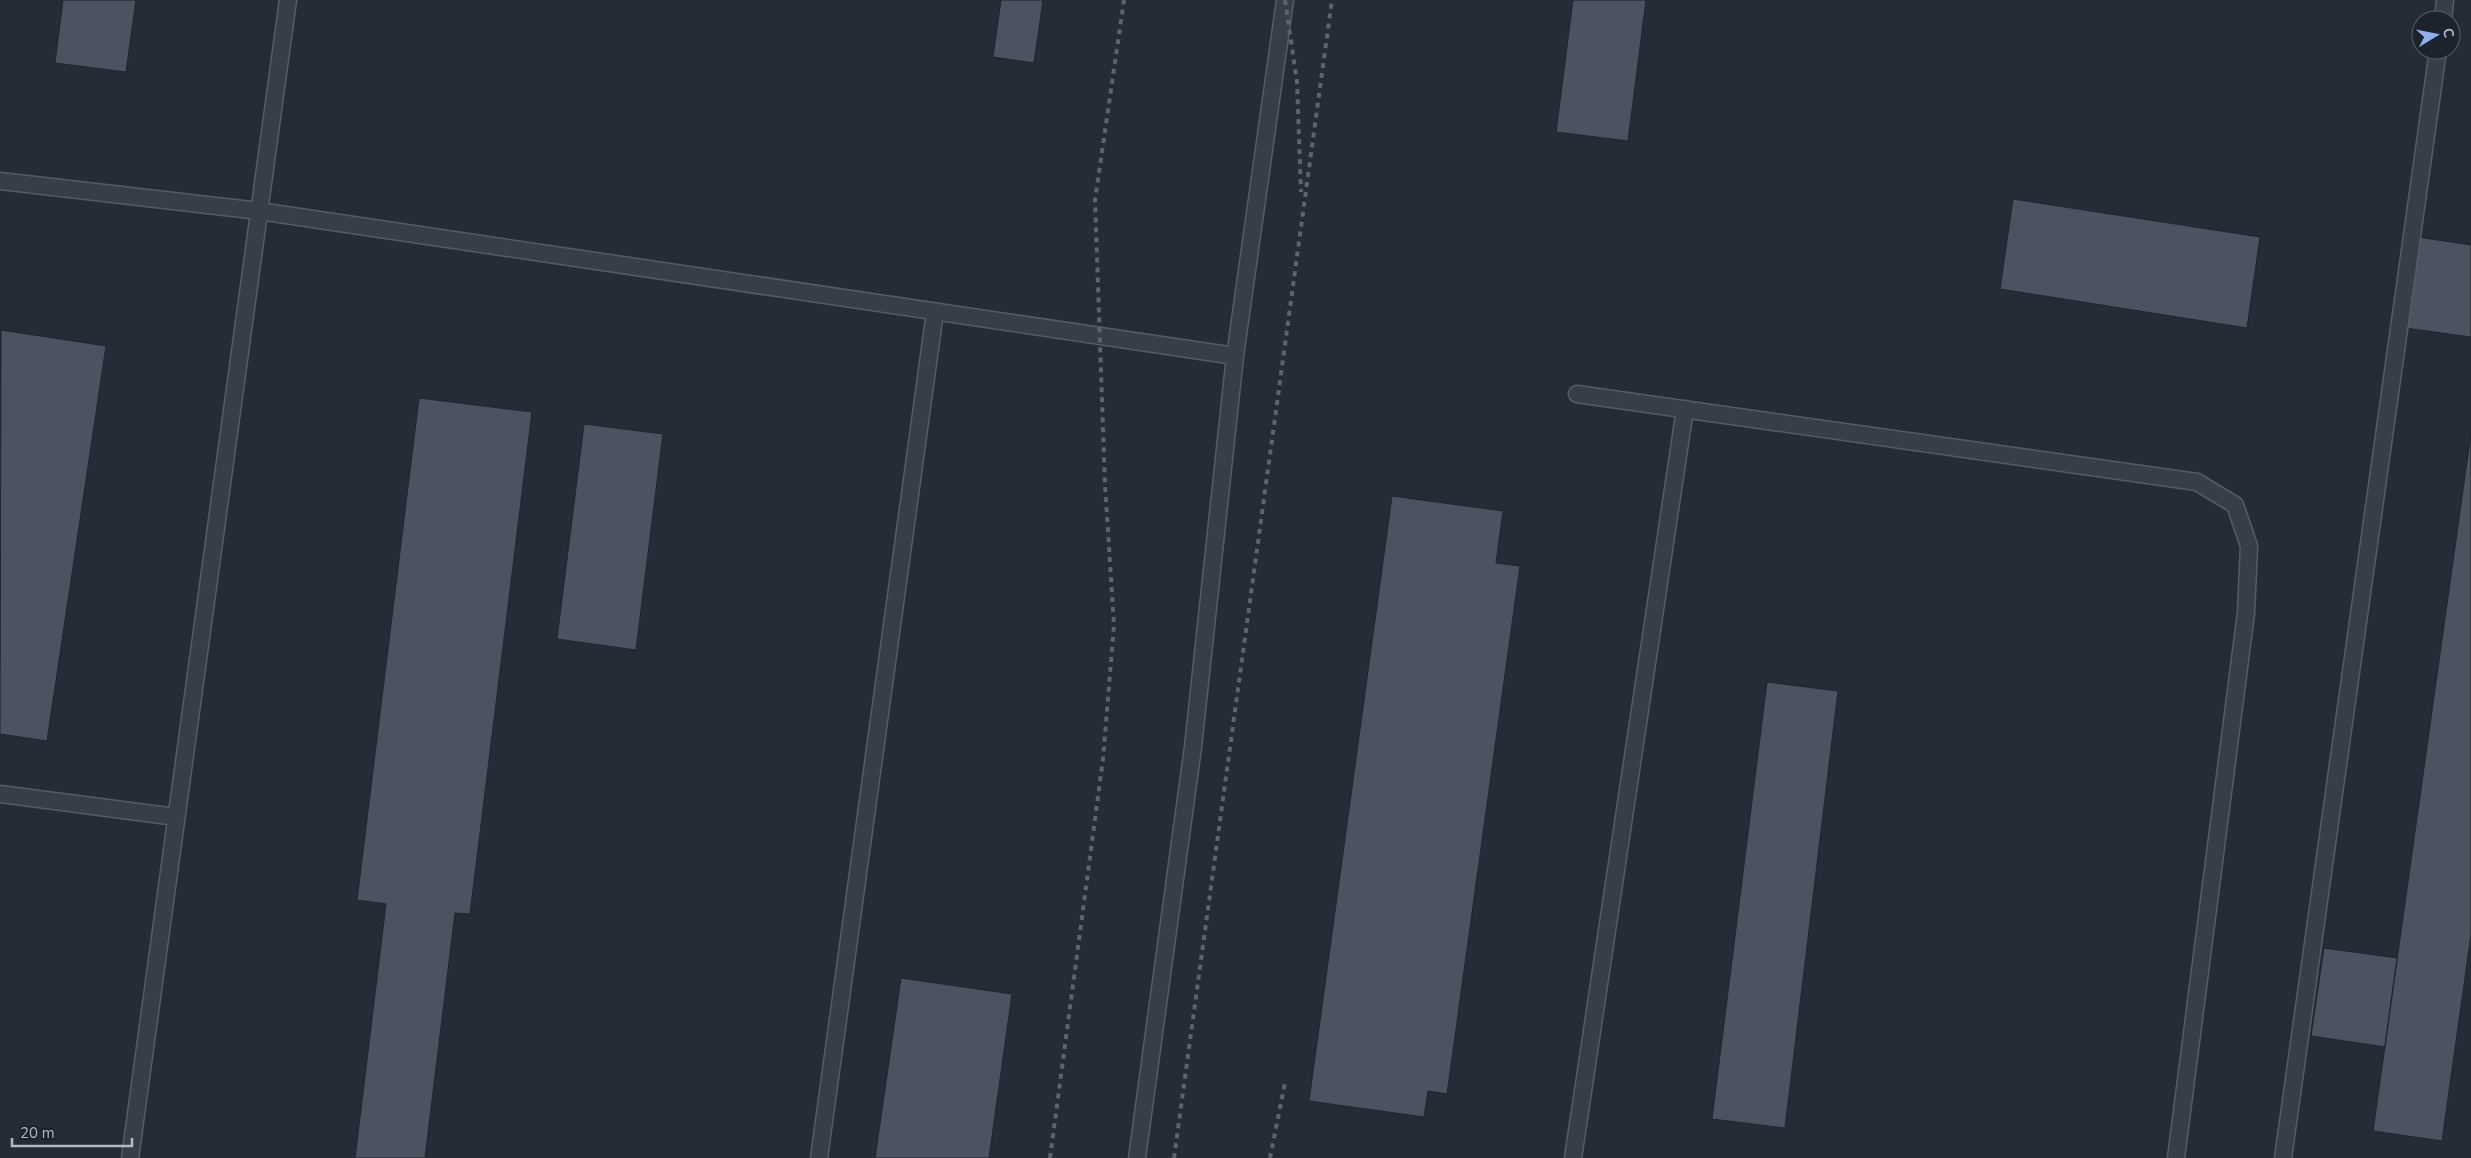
<svg xmlns="http://www.w3.org/2000/svg" width="2471" height="1158" font-family="'Nunito Sans',sans-serif">
	<style>
		.building { fill: #4b5260; stroke: #1f252f }
		.lines { fill: none; stroke-linecap: round; stroke-linejoin: round }
		.lane-casing { stroke: #565c66; stroke-width: 19 }
		.lane { stroke: #383e48; stroke-width: 16 }
		.rail { stroke: #5c6471; stroke-width: 4; stroke-dasharray: 5 5; stroke-linecap: butt }
	</style>
	<rect width="100%" height="100%" fill="#242c38"/>
	<!-- building -->
	<path class="building" d="M63 0H136L126 72 55 63Z
		M1001 0H1043L1034 63 993 57Z
		M1573 0H1646L1628 141 1556 132Z
		M2013 199 2260 237 2247 328 2000 289Z
		M2418 237 2471 245V337L2405 328Z
		M1 330 106 346 47 741 0 734Z
		M419 398 532 412 470 914 455 913 425 1158H355L386 904 357 900Z
		M584 424 663 434 636 650 557 639Z
		M2471 433V935L2442 1141 2373 1131Z
		M1392 496 1503 511 1496 563 1520 566 1447 1094 1428 1091 1424 1117 1309 1101Z
		M1767 682 1838 691 1785 1128 1712 1119Z
		M2324 948 2397 958 2385 1047 2311 1036Z
		M901 978 1012 994 989 1158H875Z"/>
	<g class="lines">
		<!-- lane casing -->
		<g class="lane-casing">
			<path id="lane" d="M2443 20 2445 0
				M0 181 259 211 1235 356
				M1577 394 2197 482 2235 505 2249 546 2246 613 2176 1158
				M0 794 176 817
				M130 1158 288 0
				M819 1158 935 312
				M1137 1158 1193 747 1235 356 1285 0
				M1573 1158 1685 409
				M2283 1158 2438 50"/>
		</g>
		<!-- lane -->
		<use href="#lane" class="lane"/>
		<!-- rail -->
		<path class="rail" d="M1285 0 1297 82 1301 192
			M1050 1158 1103 759 1114 625 1105 485 1095 200 1124 0
			M1174 1158 1332 0
			M1270 1158 1285 1083"/>
	</g>
	<!-- north arrow -->
	<g transform="translate(2436 35) rotate(80)"><circle r="24" fill="#1d232d" stroke="#595f69"/>
	<path d="M0-4L9 19L0 12L-9 19Z" fill="#91aeec"/>
	<text y="-8" font-size="14" font-weight="bold" text-anchor="middle" fill="#b3b9c4">С</text>
	</g>
	<!-- scale -->
	<path d="M12 1138v8h120v-8" fill="none" stroke="#b3b9c4" stroke-width="2.5"/>
	<text x="20" y="1138" font-size="15" fill="#b3b9c4" stroke="#1d232d" stroke-width="4" paint-order="stroke">20 m</text>
</svg>
